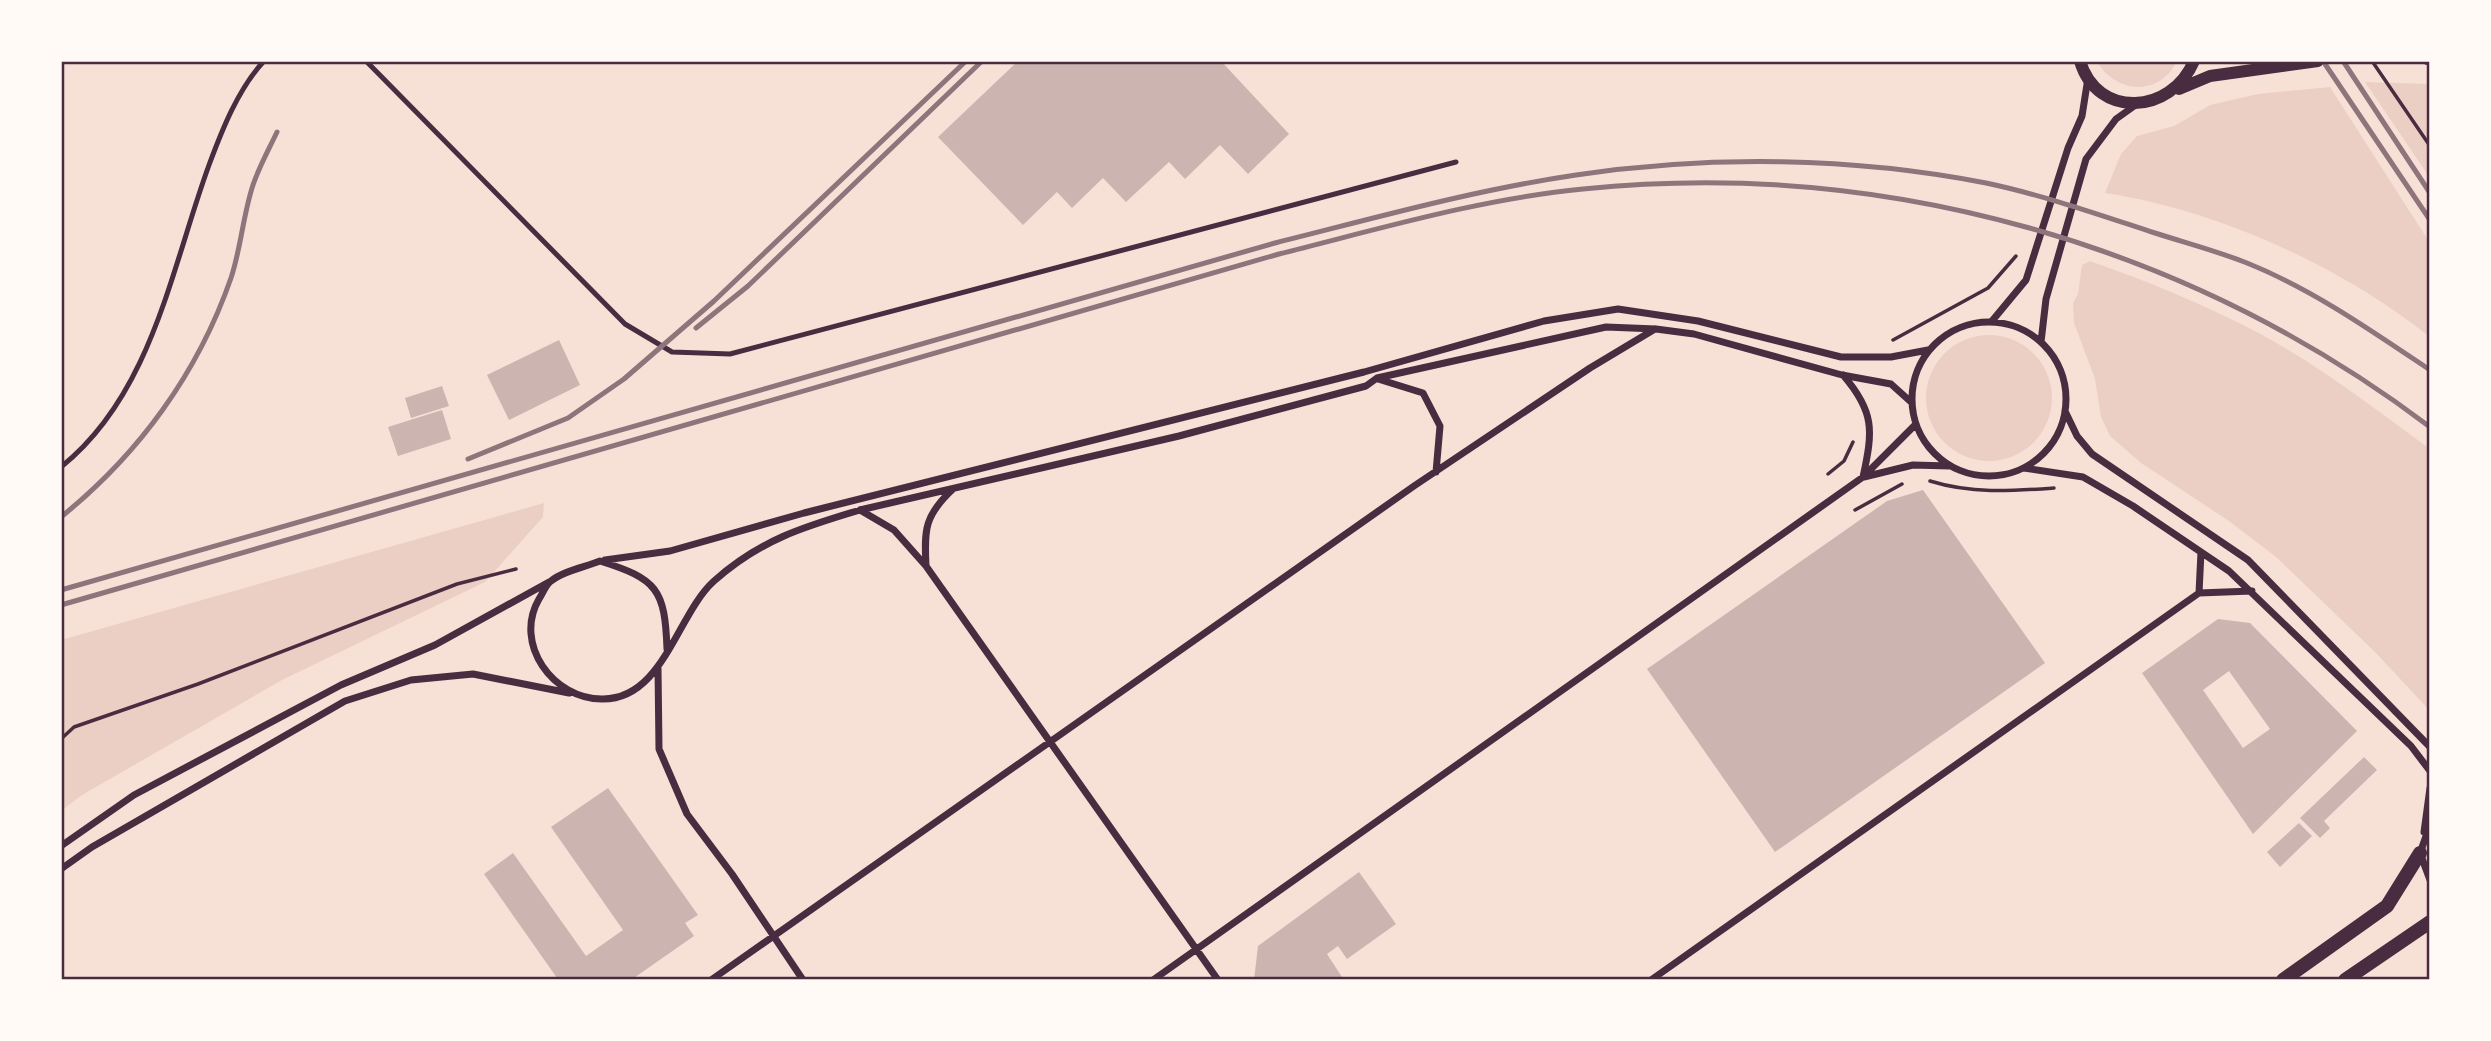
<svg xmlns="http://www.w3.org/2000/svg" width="2491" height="1041" font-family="'Source Sans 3',sans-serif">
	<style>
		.green { fill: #ebcfc5 }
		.building { fill: #ccb4b1; fill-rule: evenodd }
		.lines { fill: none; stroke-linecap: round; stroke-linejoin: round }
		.path { stroke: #4a2c40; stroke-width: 3.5 }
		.service { stroke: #4a2c40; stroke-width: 5 }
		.minor { stroke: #4a2c40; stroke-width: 7 }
		.tertiary { stroke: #4a2c40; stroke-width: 12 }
		.secondary { stroke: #4a2c40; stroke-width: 14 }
		.rail { stroke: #8f747c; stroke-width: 5 }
		.neatline { fill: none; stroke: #4a2c40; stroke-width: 2.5 }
	</style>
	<rect width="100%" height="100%" fill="#f7e1d7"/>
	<!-- green -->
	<path class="green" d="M2097 61H2177C2160 97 2115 94 2097 61Z
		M2365 82 2430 84V178Z
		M2330 87 2430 243V337C2341 266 2217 210 2105 193L2121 154 2137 136 2174 126 2210 105 2258 94Z
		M2090 261C2147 281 2203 304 2257 332 2318 365 2374 408 2430 449V711L2376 653 2276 557 2229 521 2141 463 2110 436 2101 417 2095 379 2074 323 2073 303 2078 294 2082 265Z
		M1926 398a63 63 0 1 1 126 0a63 63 0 1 1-126 0Z
		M544 503 543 517 485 582 282 680 82 795 61 811V640Z"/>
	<!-- building -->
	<path class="building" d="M1018 61H1221L1289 134 1248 174 1220 145 1185 179 1169 162 1126 202 1103 178 1072 208 1057 192 1023 225 938 137Z
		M559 340 580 385 509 420 487 375Z
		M442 386 449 406 411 418 405 398Z
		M442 410 451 439 398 456 388 427Z
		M1923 490 2045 663 1775 852 1647 669 1887 501Z
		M2218 619 2250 623 2357 731 2253 834 2142 673ZM2229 671 2270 729 2243 748 2203 690Z
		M2364 757 2377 770 2324 821 2330 828 2320 838 2300 818Z
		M608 788 698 915 685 923 694 936 631 980H554L557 978 484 874 513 853 586 956 623 930 551 827Z
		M2299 823 2312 836 2280 867 2267 852Z
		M1359 872 1396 924 1347 959 1338 946 1327 954 1344 980H1254L1258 946Z"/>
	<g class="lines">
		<!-- path -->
		<path class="path" d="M2372 61 2430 146
			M1893 340 1988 288 2016 256
			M1828 474 1844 461 1853 442
			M1930 481C1972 494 2011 491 2054 488
			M1855 510 1902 484
			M61 739 74 727 198 684 457 584 516 569"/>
		<!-- service -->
		<path class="service" d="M366 61 625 324 672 352 730 354 1456 162
			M61 467C152 394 171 269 209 165 222 130 238 89 264 61"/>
		<!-- minor -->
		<path class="minor" d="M2426 61 2430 62
			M1992 321 2026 280 2068 148 2082 116 2088 78
			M1912 399a77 77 0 1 1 154 0a77 77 0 1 1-154 0Z
			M2041 342 2046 299 2086 159 2116 119 2137 104
			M1843 375C1875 412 1873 431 1863 477
			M1378 379 1423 393 1440 426 1436 472
			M2065 411 2077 436 2092 454 2248 560 2430 747
			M2024 468 2083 477 2133 506 2229 571 2411 746 2430 771
			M1864 477 1913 465 1949 466
			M860 510 894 530 926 566 1218 980
			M605 560 670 551 804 513 1364 372 1544 321 1618 309 1698 321 1841 357H1891L1928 350
			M926 565C924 529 925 515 953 489
			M2199 593 2201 552
			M667 649C665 589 657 579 600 561 585 567 563 571 551 581 546 584 543 593 539 599 513 644 553 699 602 699 663 700 677 614 714 581 760 540 803 527 860 510L1179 436 1366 386 1377 378 1606 327 1656 329 1694 334 1842 375 1891 384 1911 402
			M658 668 659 749 687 814 732 874 803 980
			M2430 825 2420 853 2430 880
			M2424 832 2430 788
			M61 846 134 795 341 685 435 645 549 582
			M61 869 92 847 345 701 411 680 473 674 569 693
			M711 980 1414 486 1590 368 1655 329
			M1153 980 1863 477 1916 424
			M1651 980 2199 593 2252 591"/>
		<!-- tertiary -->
		<path class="tertiary" d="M2080 61C2097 119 2171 115 2194 61
			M2179 89 2210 76 2318 61"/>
		<!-- secondary -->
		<path class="secondary" d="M2283 980 2387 906 2420 853
			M2345 980 2430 922"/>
		<!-- rail -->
		<path class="rail" d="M2323 61 2430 220
			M2343 61 2430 193
			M696 328 748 286 982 61
			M468 459 568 418 624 379 714 301 966 61
			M61 517C139 454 198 373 231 278 241 248 243 215 253 185 259 167 269 149 277 132
			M61 590 1275 243C1375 218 1474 190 1576 175 1711 155 1853 157 1986 183 2043 195 2100 215 2155 233 2186 243 2217 251 2247 263 2312 289 2372 331 2430 370
			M61 605 1279 254C1379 229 1480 199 1583 189 1884 158 2188 244 2430 427"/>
	</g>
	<!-- border -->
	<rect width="2491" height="1041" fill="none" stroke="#fffaf5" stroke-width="126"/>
	<rect x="63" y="63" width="2365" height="915" class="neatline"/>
</svg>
